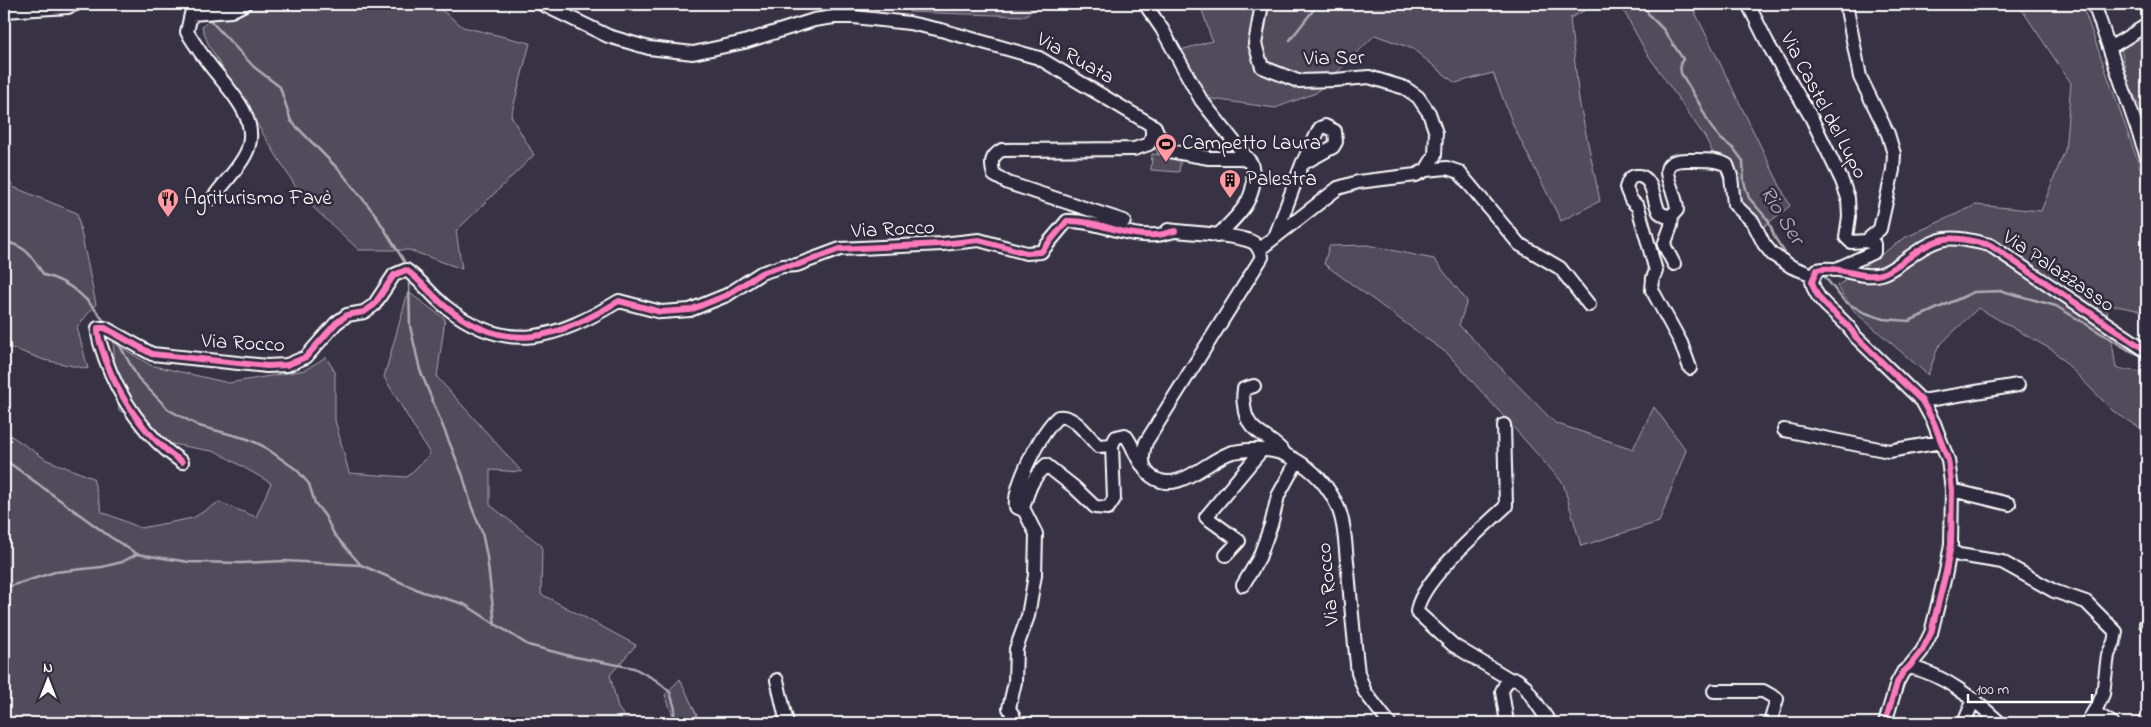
<svg xmlns="http://www.w3.org/2000/svg" width="2151" height="727" font-family="'Indie Flower',sans-serif">
	<style>
		.green { fill: #514c5c; stroke: #a8a6ae }
		.lines { fill: none; stroke-linecap: round; stroke-linejoin: round }
		.stream { stroke: #adabb2; stroke-width: 2.5 }
		.minor-casing { stroke: #fff; stroke-width: 16 }
		.minor { stroke: #2f2a3d; stroke-width: 12 }
		.cycleway-casing { stroke: #2f2a3d; stroke-width: 9 }
		.cycleway { stroke: #fd7abc; stroke-width: 6 }
		.labels { text-anchor: middle; dominant-baseline: central; stroke-width: 5; stroke-linejoin: round; paint-order: stroke }
		.street-label { font-size: 21px; fill: #fff; stroke: #2f2a3d }
		.poi-label { font-size: 21px; fill: #fff; stroke: #2f2a3d; text-anchor: start }
		.water-label { font-size: 22px; font-style: italic; fill: #b4b2b9; stroke: #2f2a3d }
	</style>
	<rect width="100%" height="100%" fill="#373345"/>
	<filter id="ink" filterUnits="userSpaceOnUse"><feTurbulence type="fractalNoise" baseFrequency=".02" numOctaves="2"/><feDisplacementMap in="SourceGraphic" scale="10" xChannelSelector="R" yChannelSelector="G"/><feConvolveMatrix kernelMatrix="1 2 1 2 8 2 1 2 1" color-interpolation-filters="sRGB"/></filter>
	<g filter="url(#ink)">
		<!-- green -->
		<path class="green" d="M225 4H434L463 27 530 43 511 116 534 155 456 231 462 269 409 250H359L302 197 209 46 202 27Z
			M907 4H1044L1024 16 909 12Z
			M1200 4H1597L1570 18 1579 100 1600 201 1561 221 1514 127 1493 73 1455 83 1413 49 1375 35 1316 93 1275 108 1205 98 1177 51 1212 41Z
			M1620 4H1691L1790 206 1758 231 1729 185 1705 137 1646 52Z
			M2018 4H2082L2147 187V312L2106 304 2116 368 2147 373V433L2113 411 2054 351 1978 308 1938 347 1928 375 1855 312 1837 286 1906 237 1976 205 2041 211 2065 150 2071 83Z
			M2147 31V121L2128 83 2121 48Z
			M1152 154 1181 156 1179 172 1151 170Z
			M4 168 13 187 77 213 96 304 77 327 88 369 44 360 4 345Z
			M1367 245 1434 259 1467 301 1459 325 1555 423 1633 449 1654 407 1686 450 1659 522 1581 546 1563 483 1448 354 1324 264 1329 246Z
			M408 292 445 319 437 377 522 472 490 470V505L542 546 541 594 636 645 610 675 618 708 630 723H4V431L47 460 93 478 102 512 141 528 193 518 219 502 256 517 271 483 217 452 172 444 119 410 113 342 150 365 229 383 305 370 326 357 335 372V420L349 473 407 477 430 454 384 377Z
			M680 679 699 720 698 723H676L665 695Z"/>
		<g class="lines">
			<!-- stream -->
			<path class="stream" d="M1644 4 1649 15 1663 29 1683 59 1680 64 1681 73 1700 105 1711 127 1721 139 1734 149 1743 161 1744 182 1749 198 1768 220 1775 238 1789 259
				M208 18 254 67 280 87 291 121 341 172 375 214 404 261
				M1290 40 1318 4
				M4 241C29 248 30 255 44 275 72 282 90 301 106 324
				M1820 275 1825 277 1844 301 1863 312 1883 319 1909 321 1974 292 2002 291 2056 306 2127 349 2147 358
				M409 281 410 326 420 370 463 476 472 508 482 532 487 557 495 625
				M116 339 138 378 169 410 199 426 248 439 263 446 297 470 309 484 315 503 325 516 334 534 360 564
				M4 459 109 536 137 554
				M4 588 55 572 102 567 122 562 137 554 189 562 242 563 284 561 361 565 423 592 464 604 528 645 570 656 634 668 656 680 670 692 675 709 672 723"/>
			<!-- minor casing -->
			<g class="minor-casing">
				<path id="minor" d="M542 4 608 36 649 48 693 53 744 42 814 20 834 17H854L909 23 941 30 1039 58 1155 127 1164 148 1169 151 1209 158H1242L1251 163
					M1145 4 1162 29 1201 100 1251 163C1261 196 1239 215 1217 236
					M1748 4 1769 46 1811 117 1842 181 1848 198 1849 217 1846 237 1851 242 1866 241 1874 244V252L1834 270
					M1846 4 1860 77 1888 134 1894 154 1893 170 1880 229 1866 241
					M2094 4 2147 157
					M4 11 68 7 76 4
					M2111 47 2147 25
					M1426 170 1447 168 1459 172 1519 244 1560 268 1589 305
					M213 198C223 183 240 168 247 151 261 118 226 87 209 64 201 54 194 43 187 32L191 14 231 11 245 4
					M1672 215 1665 216 1659 212C1653 201 1654 178 1639 176 1630 175 1628 181 1626 188L1631 200 1638 207 1656 271 1653 278 1652 290 1681 343 1690 368
					M1124 221 1008 183 994 175C990 163 991 156 1002 150L1134 149 1149 144C1152 137 1153 133 1151 126
					M1168 230C1187 233 1241 234 1254 243 1259 247 1260 252 1262 257L1146 442C1142 454 1140 468 1151 476 1178 497 1208 458 1233 452 1249 449 1271 448 1286 455 1306 464 1324 480 1335 501 1346 521 1345 548 1348 571 1351 605 1354 639 1358 673L1365 692 1389 723
					M1275 237 1302 164 1333 147 1336 142 1335 131 1325 126 1320 128 1302 164
					M1260 249 1338 188 1358 182 1416 175 1426 170 1435 155 1436 133 1429 113 1418 97 1405 88 1369 77 1335 80 1298 81 1262 67 1255 44 1262 4
					M1674 264 1664 245 1671 226 1672 215 1677 210C1677 188 1648 159 1689 160 1702 160 1716 159 1727 165L1731 176 1734 204 1753 222 1764 244 1772 254 1792 267 1813 275
					M1254 386 1244 389C1243 395 1243 400 1244 405 1246 435 1271 434 1286 455
					M1922 401 2018 385
					M1504 425 1506 506C1483 528 1419 582 1417 612L1453 645 1511 680
					M1784 430 1889 451 1941 442
					M182 462C146 438 119 398 105 358 102 348 97 338 98 328H105L152 354 267 366 287 365 306 357 336 323 347 315 364 312 374 305 394 275 406 270C421 280 431 295 446 307 508 356 557 338 619 301L661 312 690 310 727 295 761 273 783 266 797 265 840 249 942 244 979 240 1026 253 1041 252 1067 221C1098 220 1127 238 1156 235 1162 235 1169 232 1175 231
					M1952 490 2009 504
					M1023 510 1016 507C1013 485 1042 431 1058 417 1074 414 1088 436 1098 446L1112 445
					M1950 550 1959 555 2002 562 2054 591 2086 602 2116 632 2114 642 2108 655 2103 694 2098 705 2087 723
					M1226 555 1239 541 1206 517 1261 451
					M1243 585 1259 558 1271 525 1278 496 1297 461
					M2146 624H2147
					M1909 667C1944 674 1975 700 2000 723
					M777 680 787 723
					M1714 691H1763L1777 699 1770 723
					M2092 716 2097 714 2112 723
					M1017 723 1009 708 1015 682 1016 649 1028 616 1035 575 1036 534 1023 508C1028 491 1032 478 1046 465L1074 487 1095 507 1108 508 1114 499 1112 445 1116 437 1125 435C1133 444 1134 455 1142 465
					M1507 723 1502 691 1507 681 1516 679 1524 685 1550 723
					M1885 723 1897 683 1903 672 1909 667 1922 651 1931 633 1946 572 1951 544 1952 490 1948 460 1934 423 1922 401 1855 336C1844 315 1816 306 1812 281L1817 270C1837 264 1860 280 1881 274 1891 271 1900 263 1908 258 1941 233 1951 236 1990 245L2147 351
					M1964 723 1974 699"/>
			</g>
			<!-- minor -->
			<use href="#minor" class="minor"/>
			<!-- cycleway casing -->
			<g class="cycleway-casing">
				<path id="cycleway" d="M182 462C146 438 119 398 105 358 102 348 97 338 98 328H105L152 354 267 366 287 365 306 357 336 323 347 315 364 312 374 305 394 275 406 270C421 280 431 295 446 307 508 356 557 338 619 301L661 312 690 310 727 295 761 273 783 266 797 265 840 249 942 244 979 240 1026 253 1041 252 1067 221C1098 220 1127 238 1156 235 1162 235 1169 232 1175 231
					M1885 723 1897 683 1903 672 1909 667 1922 651 1931 633 1946 572 1951 544 1952 490 1948 460 1934 423 1922 401 1855 336C1844 315 1816 306 1812 281L1817 270C1837 264 1860 280 1881 274 1891 271 1900 263 1908 258 1941 233 1951 236 1990 245L2147 351"/>
			</g>
			<!-- cycleway -->
			<use href="#cycleway" class="cycleway"/>
		</g>
	</g>
	<!-- icons -->
	<defs>
		<g id="stadium-pin" transform="scale(1.125)"><path d="M0 17L-7.5 6A9.5 9.5 0 1 1 7.5 6Z" fill="#ff9aa2" stroke="#2f2a3d"/><path d="M0-5a6.5 5 0 1 0 0 10a6.5 5 0 1 0 0-10ZM-3.5-1.8h7v3.6h-7Z" fill="#111"/></g>
		<g id="building-pin" transform="scale(1.125)"><path d="M0 17L-7.5 6A9.5 9.5 0 1 1 7.5 6Z" fill="#ff9aa2" stroke="#2f2a3d"/><path d="M-4-6H4V6H1V3H-1V6H-4ZM-2.5-4.3h1.7v1.8h-1.7ZM.8-4.3h1.7v1.8H.8ZM-2.5-1h1.7V.8h-1.7ZM.8-1h1.7V.8H.8Z" fill="#111"/></g>
		<g id="restaurant-pin" transform="scale(1.125)"><path d="M0 17L-7.5 6A9.5 9.5 0 1 1 7.5 6Z" fill="#ff9aa2" stroke="#2f2a3d"/><path d="M-5-6h1v4h1v-4h1v4h1v-4h1v5L-1.5 .5V6h-2V.5L-5-1ZM5-6V6H3V1.5H1.5Q1.5-4 5-6Z" fill="#111"/></g>
	</defs>
	<g fill-rule="evenodd">
		<use href="#stadium-pin" x="1166" y="144"/>
		<use href="#building-pin" x="1230" y="180"/>
		<use href="#restaurant-pin" x="168" y="199"/>
	</g>
	<g class="labels">
		<!-- street labels -->
		<g class="street-label">
			<text transform="translate(1075 59) rotate(29)">Via Ruata</text>
			<text transform="translate(1334 59) rotate(-1)">Via Ser</text>
			<text transform="translate(1823 106) rotate(62)">Via Castel del Lupo</text>
			<text transform="translate(893 230) rotate(-3)">Via Rocco</text>
			<text transform="translate(2058 272) rotate(34)">Via Palazzasso</text>
			<text transform="translate(243 344) rotate(3)">Via Rocco</text>
			<text transform="translate(1329 584) rotate(-96)">Via Rocco</text>
		</g>
		<!-- poi labels -->
		<g class="poi-label">
			<text x="1182" y="144">Campetto Laura</text>
			<text x="1246" y="180">Palestra</text>
			<text x="184" y="199">Agriturismo Favè</text>
		</g>
		<!-- water labels -->
		<g class="water-label">
			<text transform="translate(1781 216) rotate(58)">Rio Ser</text>
		</g>
	</g>
	<!-- margin -->
	<rect width="2151" height="727" fill="none" stroke="#2f2a3d" stroke-width="20"/>
	<rect x="10" y="10" width="2131" height="707" fill="none" stroke="#fff" stroke-width="2" filter="url(#ink)"/>
	<!-- north arrow -->
	<g transform="translate(48 680)" stroke="#2f2a3d" stroke-width="4" paint-order="stroke">
	<path d="M0-4L9 19L0 12L-9 19Z" fill="#ffffff"/>
	<text y="-8" font-size="14" font-weight="bold" text-anchor="middle" fill="#ffffff">N</text>
	</g>
	<!-- scale -->
	<path d="M1968 694v8h124v-8" fill="none" stroke="#ffffff" stroke-width="2.5"/>
	<text x="1976" y="694" font-size="15" fill="#ffffff" stroke="#2f2a3d" stroke-width="4" paint-order="stroke">100 m</text>
</svg>
